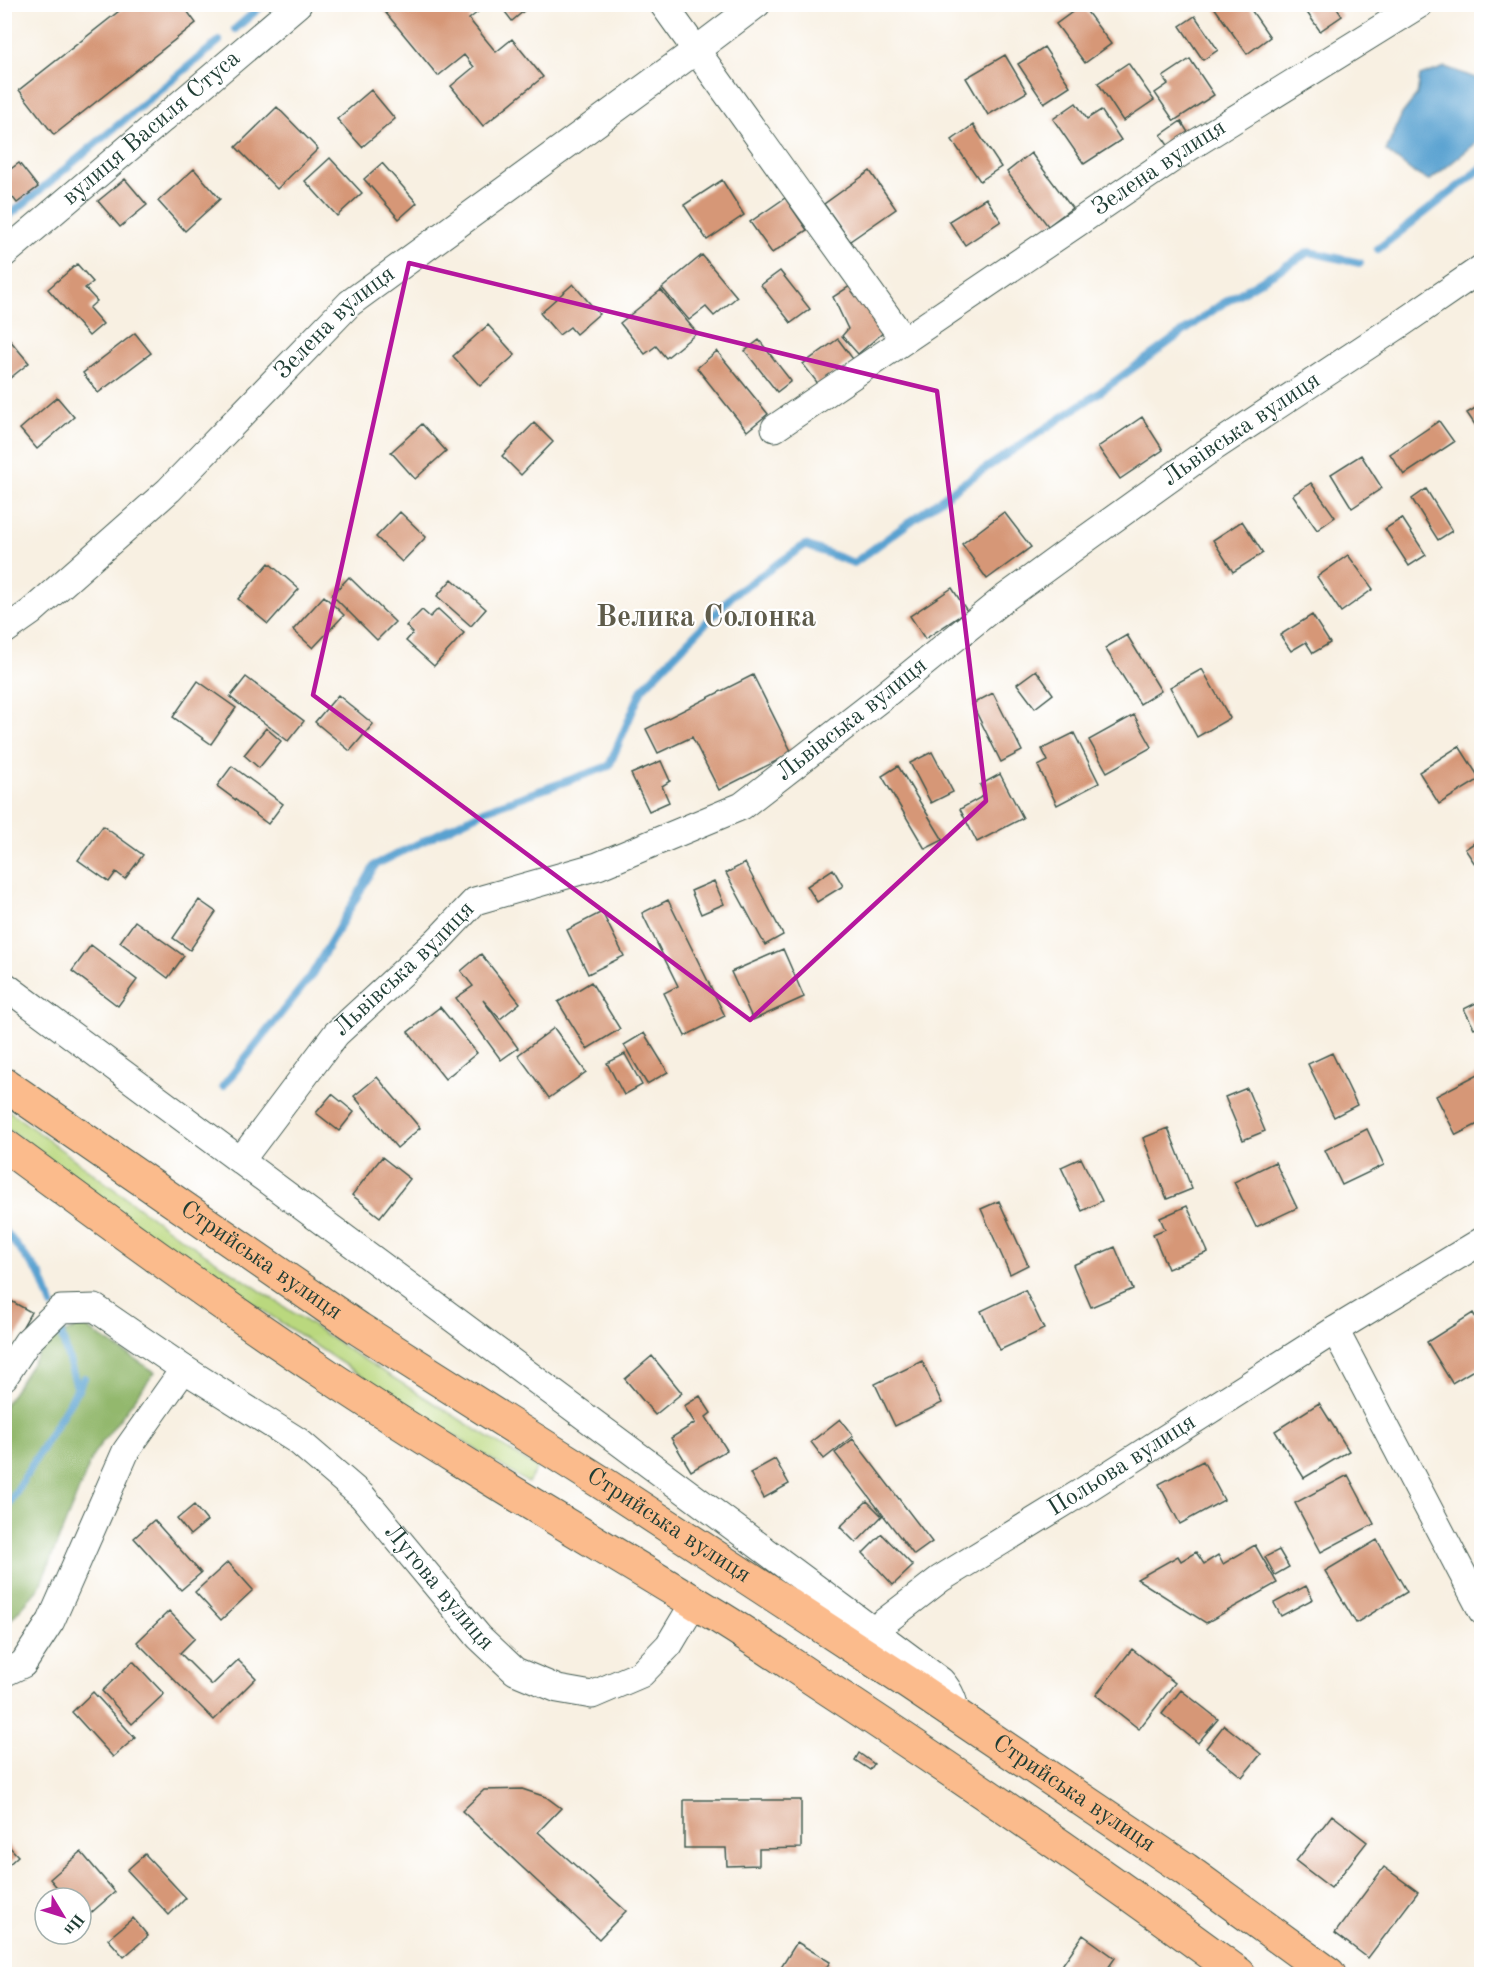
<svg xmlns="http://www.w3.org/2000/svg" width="1486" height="1979" font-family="'Old Standard TT',serif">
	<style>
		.green { fill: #bad87e; stroke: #6c8a59; stroke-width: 1.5 }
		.forest { fill: #93b86d; stroke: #597a50; stroke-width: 1.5 }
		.water { fill: #59a1d0; stroke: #3c6f82; stroke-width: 1.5 }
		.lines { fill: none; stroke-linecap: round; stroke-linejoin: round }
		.stream { stroke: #59a1d0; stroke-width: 8 }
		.building { fill: #d69777 }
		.minor-casing { stroke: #40584e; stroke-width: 29 }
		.trunk-casing { stroke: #40584e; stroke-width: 35 }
		.minor { stroke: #fff; stroke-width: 27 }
		.trunk { stroke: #fbbb8c; stroke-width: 33 }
		.marked { fill: none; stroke: #b5179e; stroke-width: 4.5; stroke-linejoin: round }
		.labels { text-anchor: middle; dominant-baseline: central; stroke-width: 4.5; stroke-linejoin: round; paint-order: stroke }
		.street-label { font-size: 24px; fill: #1f3d34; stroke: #fff }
		.district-label { font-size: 30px; font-weight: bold; fill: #5f5c4b; stroke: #fff }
	</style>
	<rect width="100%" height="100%" fill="#fff"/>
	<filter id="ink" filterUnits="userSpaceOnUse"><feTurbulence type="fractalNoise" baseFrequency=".0167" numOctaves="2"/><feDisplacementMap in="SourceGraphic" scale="12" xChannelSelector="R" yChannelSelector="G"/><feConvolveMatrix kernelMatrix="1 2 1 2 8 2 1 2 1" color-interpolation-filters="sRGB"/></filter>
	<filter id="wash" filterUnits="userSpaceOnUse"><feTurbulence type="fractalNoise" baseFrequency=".008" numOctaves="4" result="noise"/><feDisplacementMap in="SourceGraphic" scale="24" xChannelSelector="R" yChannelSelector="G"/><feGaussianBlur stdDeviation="1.35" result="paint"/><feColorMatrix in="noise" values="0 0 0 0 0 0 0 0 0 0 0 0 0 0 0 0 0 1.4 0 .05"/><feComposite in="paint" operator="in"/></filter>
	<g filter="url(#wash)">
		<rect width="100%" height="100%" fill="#f8f0e2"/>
		<!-- green -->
		<path class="green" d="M4 1107 165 1227 349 1350 537 1468 528 1483 340 1362 156 1239 5 1127Z"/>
		<!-- forest -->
		<path class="forest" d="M82 1325 155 1372 94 1453 39 1588 5 1626 4 1406 46 1342Z"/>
		<!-- water -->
		<path class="water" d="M1445 67 1481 80V139L1429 181 1413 172 1386 151 1402 114 1417 95 1420 76Z"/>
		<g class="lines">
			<!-- stream -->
			<path class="stream" d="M235 29 264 4
				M4 220 219 41
				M1378 249 1482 168
				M223 1086 311 976 375 865 488 809 609 766 642 689 734 594 805 545 854 563 959 486 1100 392 1219 306 1309 252 1360 263
				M4 1230 41 1276 52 1305
				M58 1324 78 1390
				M4 1512 84 1378"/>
		</g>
		<g id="blocks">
			<!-- building -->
			<path class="building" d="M128 4H182L196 23 54 135 19 90Z
				M384 4H488L469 19 496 52 512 39 543 77 483 126 451 86 474 67 464 55 438 76 381 7Z
				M499 4H532L512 21Z
				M1217 4H1247L1270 37 1247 54 1214 7Z
				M1301 4H1334L1342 16 1320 31Z
				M1082 5 1111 44 1085 63 1056 24Z
				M1195 16 1218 50 1203 60 1180 26Z
				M1044 47 1070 86 1044 103 1018 64Z
				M1005 55 1027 92 988 115 966 78Z
				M1190 59 1214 95 1174 121 1155 93 1168 84 1163 77Z
				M1128 63 1154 100 1123 121 1098 83Z
				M371 90 395 119 362 147 337 119Z
				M1076 103 1087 119 1101 110 1121 140 1084 164 1053 119Z
				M277 107 318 149 277 189 236 147Z
				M1181 121 1189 134 1169 147 1161 135Z
				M973 125 1001 167 980 181 952 140Z
				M1031 153 1072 208 1048 226 1007 172Z
				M330 158 362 193 337 216 305 181Z
				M19 163 38 187 17 203 4 186V174Z
				M382 163 417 203 399 219 364 179Z
				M194 169 220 199 185 231 158 201Z
				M870 171 896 209 850 241 824 204Z
				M125 179 147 205 120 227 98 201Z
				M722 180 744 215 707 240 684 205Z
				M785 198 807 230 772 253 750 222Z
				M986 198 1001 221 965 245 949 221Z
				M702 255 737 297 714 316 706 307 689 320 662 288Z
				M77 264 93 282 85 288 97 301 89 308 103 324 89 336 48 289Z
				M780 271 810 309 791 323 761 285Z
				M573 284 599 314 576 334 570 327 559 335 540 313Z
				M853 284 885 331 858 354 842 336 848 329 833 297Z
				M661 290 697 333 666 358 656 346 645 354 620 323Z
				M488 325 515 355 480 386 453 356Z
				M4 333 29 363 4 383Z
				M135 333 151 353 98 393 83 373Z
				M838 339 853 359 819 385 803 364Z
				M759 340 791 381 777 392 745 351Z
				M717 351 768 414 747 431 697 368Z
				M57 397 74 417 37 449 20 429Z
				M1482 404V435L1467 413Z
				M1142 417 1163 450 1120 479 1098 447Z
				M1439 421 1454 442 1404 475 1390 454Z
				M534 423 553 442 521 475 502 456Z
				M422 424 446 451 415 479 391 452Z
				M1361 455 1382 488 1352 508 1331 474Z
				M1311 483 1335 517 1317 530 1293 495Z
				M1426 489 1452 531 1438 540 1412 499Z
				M400 512 426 537 402 562 376 537Z
				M1004 512 1031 547 987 579 962 544Z
				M1402 518 1426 555 1409 566 1385 529Z
				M1242 521 1263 553 1233 572 1213 540Z
				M1348 555 1373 589 1341 612 1317 577Z
				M269 563 299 589 268 624 238 599Z
				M349 577 395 622 377 640 332 595Z
				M452 579 486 609 471 626 437 596Z
				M952 588 967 611 925 639 910 616Z
				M324 596 344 615 313 648 293 630Z
				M438 609 464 633 434 666 406 641 413 633 406 626 422 610 430 617Z
				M1312 615 1330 643 1313 653 1306 642 1291 651 1280 635Z
				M1127 635 1161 691 1140 704 1105 648Z
				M1202 669 1230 718 1197 737 1170 687Z
				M1036 670 1053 694 1035 708 1017 684Z
				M753 675 792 753 719 790 692 737 658 753 646 729Z
				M246 677 304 721 288 741 230 697Z
				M198 681 236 708 211 744 173 717Z
				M993 693 1022 751 1001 762 972 704Z
				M338 695 373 724 350 751 315 722Z
				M1134 715 1152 747 1107 772 1089 740Z
				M266 728 281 741 259 768 244 755Z
				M1074 733 1099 783 1057 805 1038 766 1048 761 1042 749Z
				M1459 746 1480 779 1439 804 1419 772Z
				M932 752 953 792 931 803 910 763Z
				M661 761 670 781 662 786 669 802 649 811 631 774Z
				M232 766 283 804 268 824 217 786Z
				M898 766 943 840 925 849 882 776Z
				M1000 774 1023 818 977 842 960 809 985 795 980 785Z
				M103 826 143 855 125 879 116 872 109 882 78 860Z
				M1482 838V864L1477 867 1465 849Z
				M745 863 783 935 765 945 726 873Z
				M833 869 843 886 817 902 807 886Z
				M714 881 724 904 701 914 691 891Z
				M199 900 216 912 190 950 173 938Z
				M668 900 725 1016 685 1036 664 993 678 986 642 913Z
				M602 912 624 956 588 974 567 930Z
				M135 921 184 956 168 978 120 942Z
				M91 945 137 980 118 1006 72 971Z
				M783 949 804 997 753 1020 731 972Z
				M481 954 520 1003 500 1019 483 1000 518 1048 501 1060 456 998 473 986 461 971Z
				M591 982 620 1029 587 1049 558 1002Z
				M1482 1000V1024L1474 1028 1464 1009Z
				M440 1007 477 1053 445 1079 408 1032Z
				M554 1028 586 1072 549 1098 518 1055Z
				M644 1033 668 1072 647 1084 624 1045Z
				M1332 1053 1357 1105 1334 1117 1308 1064Z
				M625 1054 642 1085 624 1095 607 1063Z
				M1482 1072V1122L1456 1135 1436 1096Z
				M377 1077 420 1128 397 1148 354 1096Z
				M1247 1088 1265 1131 1243 1140 1225 1097Z
				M332 1094 354 1112 339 1131 316 1113Z
				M1168 1128 1192 1189 1167 1199 1143 1138Z
				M1367 1129 1384 1165 1342 1185 1325 1150Z
				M382 1157 410 1179 380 1217 352 1195Z
				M1081 1158 1102 1201 1082 1211 1061 1167Z
				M1275 1162 1297 1208 1256 1227 1234 1182Z
				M999 1201 1028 1265 1010 1274 981 1209Z
				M1187 1206 1208 1252 1168 1269 1153 1234 1165 1229 1160 1218Z
				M1115 1247 1133 1289 1091 1307 1073 1265Z
				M1025 1290 1044 1329 1000 1350 981 1311Z
				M11 1301 31 1312 10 1349 4 1346V1313Z
				M1473 1313 1482 1328V1365L1452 1383 1427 1342Z
				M652 1356 682 1393 655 1415 625 1379Z
				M922 1361 942 1403 895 1426 875 1384Z
				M700 1396 711 1413 706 1417 727 1450 691 1471 671 1438 695 1423 684 1406Z
				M1319 1403 1349 1451 1304 1478 1275 1431Z
				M840 1419 853 1436 824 1459 811 1442Z
				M853 1439 932 1542 914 1555 835 1453Z
				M775 1459 789 1484 764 1498 750 1473Z
				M1203 1461 1224 1500 1180 1524 1159 1484Z
				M1348 1475 1374 1524 1321 1552 1295 1503Z
				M867 1501 882 1516 856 1543 840 1527Z
				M194 1505 207 1521 190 1535 177 1519Z
				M154 1520 201 1573 181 1590 134 1538Z
				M882 1534 913 1566 893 1585 863 1553Z
				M1377 1540 1407 1592 1356 1623 1325 1571Z
				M1255 1545 1277 1583 1206 1623 1137 1579 1178 1556 1181 1561 1196 1552 1204 1564 1218 1555 1223 1564Z
				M1279 1550 1289 1567 1275 1575 1265 1557Z
				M228 1562 253 1590 221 1620 195 1592Z
				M1306 1586 1313 1599 1281 1616 1274 1603Z
				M169 1611 195 1638 180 1653 212 1685 238 1660 256 1678 214 1720 137 1642Z
				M1132 1649 1175 1683 1139 1729 1096 1695Z
				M133 1661 164 1694 132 1724 102 1691Z
				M1181 1690 1218 1719 1198 1743 1162 1714Z
				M93 1692 135 1738 113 1757 72 1712Z
				M1224 1725 1261 1754 1242 1777 1206 1748Z
				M859 1753 874 1764 870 1770 855 1760Z
				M522 1789 546 1797 561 1808 538 1832 626 1911 599 1939 462 1811 484 1790Z
				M684 1800H801V1848L759 1849V1865L727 1866 726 1848H684Z
				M1332 1815 1367 1842 1331 1888 1296 1861Z
				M4 1841 18 1856 4 1869Z
				M81 1852 115 1892 84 1919 81 1915V1898H66L50 1879Z
				M145 1854 186 1898 169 1915 127 1870Z
				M1384 1867 1418 1892 1368 1958 1335 1933Z
				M133 1918 148 1936 124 1957 108 1939Z
				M1083 1935 1115 1958 1104 1974H1056Z
				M797 1942 830 1962 822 1974H777Z"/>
		</g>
	</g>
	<g filter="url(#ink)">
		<use href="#blocks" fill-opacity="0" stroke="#40584e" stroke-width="1.5"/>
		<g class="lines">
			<!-- minor casing -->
			<g class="minor-casing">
				<g id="minor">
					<path d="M663 4 904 340"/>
					<path id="s1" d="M4 254 298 4"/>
					<path id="s2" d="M775 428 1188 148 1420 4"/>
					<path id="s3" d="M4 631 31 612 169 490 350 303 695 51 757 4"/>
					<path d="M4 985 941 1681C951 1692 954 1702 957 1717"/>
					<path id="s4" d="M241 1160 336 1034 437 941 475 901 598 866 742 806 881 698 1002 600 1076 546 1204 454 1402 323 1482 268"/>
					<path d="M1335 1330 1482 1611"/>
					<path id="s5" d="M4 1377 27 1342 61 1309 95 1308 184 1369 298 1441 362 1496 479 1637 515 1671 558 1689 592 1695 641 1674 669 1645 694 1603"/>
					<path id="s6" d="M874 1630 940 1579 1080 1493 1335 1330 1482 1241"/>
					<path d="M4 1673 23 1664 51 1621 126 1451 184 1369"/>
				</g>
			</g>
			<!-- trunk casing -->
			<g class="trunk-casing">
				<g id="trunk">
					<path id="s7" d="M4 1084 359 1329 607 1486 910 1684 1185 1869 1329 1974"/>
					<path d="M4 1145C111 1224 217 1302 327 1375 456 1461 590 1538 722 1619 764 1645 805 1674 847 1701 980 1789 1111 1879 1239 1974"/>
				</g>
			</g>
			<!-- minor -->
			<use href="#minor" class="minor"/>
			<!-- trunk -->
			<use href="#trunk" class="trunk"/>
		</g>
	</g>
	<!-- marked area -->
	<path class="marked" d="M409 263 937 391 986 801 750 1020 313 695Z"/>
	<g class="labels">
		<!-- street labels -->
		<g class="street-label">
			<text stroke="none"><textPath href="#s1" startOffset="194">вулиця Василя Стуса</textPath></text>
			<text stroke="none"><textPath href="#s2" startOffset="464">Зелена вулиця</textPath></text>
			<text stroke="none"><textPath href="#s3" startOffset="453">Зелена вулиця</textPath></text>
			<text stroke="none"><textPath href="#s4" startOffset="1260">Львівська вулиця</textPath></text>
			<text stroke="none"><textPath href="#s4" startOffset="774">Львівська вулиця</textPath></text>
			<text stroke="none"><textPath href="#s4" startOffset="252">Львівська вулиця</textPath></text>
			<text stroke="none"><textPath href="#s7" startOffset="312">Стрийська вулиця</textPath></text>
			<text stroke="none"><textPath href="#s6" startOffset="298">Польова вулиця</textPath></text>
			<text stroke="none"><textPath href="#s7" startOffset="798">Стрийська вулиця</textPath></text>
			<text stroke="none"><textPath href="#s5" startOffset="570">Лугова вулиця</textPath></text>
			<text stroke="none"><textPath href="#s7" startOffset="1284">Стрийська вулиця</textPath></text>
		</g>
		<!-- district labels -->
		<g class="district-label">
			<text x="706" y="618">Велика Солонка</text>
		</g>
	</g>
	<!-- margin -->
	<rect width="1486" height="1979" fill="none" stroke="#fff" stroke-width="24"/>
	<!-- north arrow -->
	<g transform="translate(63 1916) rotate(128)"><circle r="28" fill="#ffffff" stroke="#a5b1ae" stroke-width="1.5"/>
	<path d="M0-4.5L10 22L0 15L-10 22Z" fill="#b5179e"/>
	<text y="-9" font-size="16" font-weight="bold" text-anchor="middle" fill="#1f3d34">Пн</text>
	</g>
</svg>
